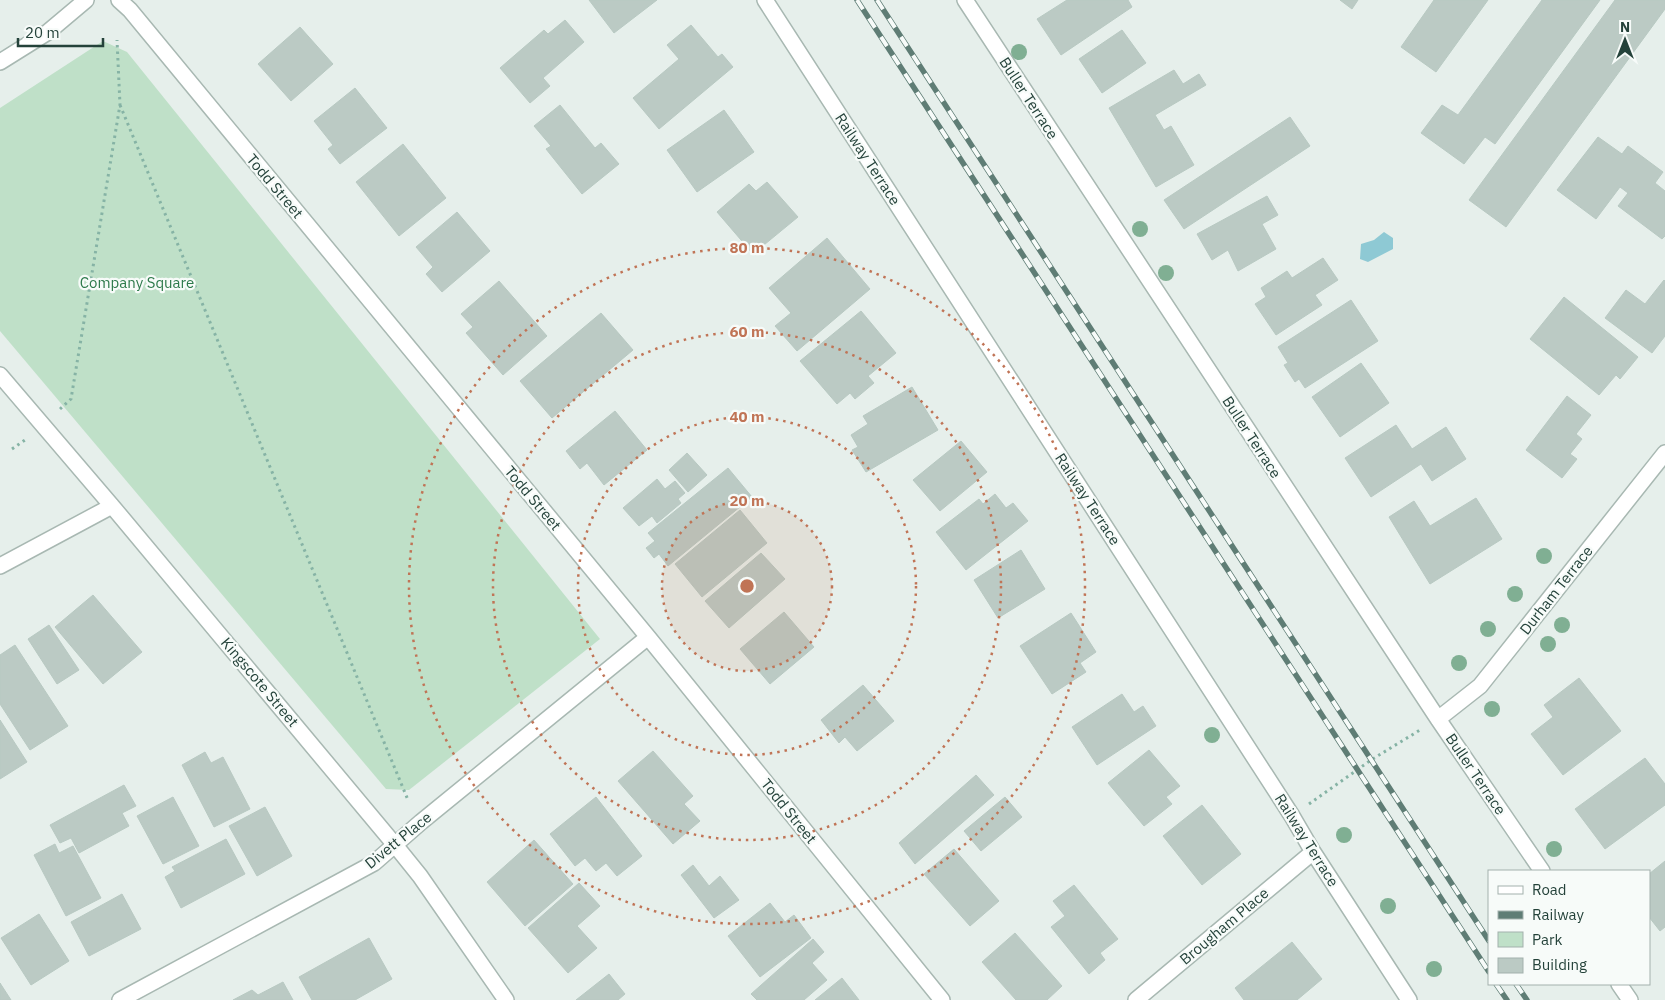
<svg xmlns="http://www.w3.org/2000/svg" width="1665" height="1000" font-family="'IBM Plex Sans',sans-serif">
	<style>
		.green { fill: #bfe0c8 }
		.water { fill: #8ec9d4 }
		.building { fill: #bbcac4; stroke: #b8c9c2 }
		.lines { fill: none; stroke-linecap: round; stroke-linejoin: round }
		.minor-casing { stroke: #a8b8b2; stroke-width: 18 }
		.path { stroke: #86b3a5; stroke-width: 3; stroke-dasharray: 2.5 4; stroke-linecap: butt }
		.minor { stroke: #fff; stroke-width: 15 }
		.rail-casing { stroke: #5f7d75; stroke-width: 5.5 }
		.rail { stroke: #f7fbf9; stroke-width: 4; stroke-dasharray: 11; stroke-linecap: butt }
		.tree { fill: #80af93 }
		.ring { fill: none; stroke: #c07456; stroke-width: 2.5; stroke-dasharray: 2.5 5 }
		.labels { text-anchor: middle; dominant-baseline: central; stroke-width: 4.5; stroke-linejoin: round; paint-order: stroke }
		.street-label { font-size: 15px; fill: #24423a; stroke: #f7fbf9 }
		.park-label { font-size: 15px; fill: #2d7a4b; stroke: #f7fbf9 }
		.centre { fill: #c07456; stroke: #f7fbf9; stroke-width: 2.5 }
		.ring-label { font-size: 15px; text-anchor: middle; font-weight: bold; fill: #c07456; stroke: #f7fbf9; stroke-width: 4.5; stroke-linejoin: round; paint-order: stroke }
	</style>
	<rect width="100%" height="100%" fill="#e6efeb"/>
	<!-- green -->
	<path class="green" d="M103 41 127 52 600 639 409 790 386 789 0 331V108Z"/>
	<!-- water -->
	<path class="water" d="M1384 232 1393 238V249L1368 262 1360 259 1361 244 1374 240Z"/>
	<!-- building -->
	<path class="building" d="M589 0H657L614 33Z
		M1067 0H1128L1132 7 1061 55 1037 19Z
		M1340 0H1358L1352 9Z
		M1434 0H1488L1436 72 1401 47Z
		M1542 0H1600L1495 144 1485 137 1464 164 1421 133 1442 105 1458 115Z
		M1615 0H1665V9L1506 227 1469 200Z
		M565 20 584 42 543 78 550 86 530 103 500 68 544 30 548 34Z
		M691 25 718 57 722 54 733 67 659 129 633 98 679 59 667 45Z
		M300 27 333 64 291 101 258 64Z
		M1122 30 1146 63 1102 93 1079 59Z
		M1174 70 1183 84 1199 74 1206 85 1155 115 1164 130 1171 126 1194 165 1156 187 1109 108Z
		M355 88 387 128 340 164 328 149 333 145 314 121Z
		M560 105 595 148 601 143 619 164 582 194 546 149 551 146 534 126Z
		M724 110 754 152 697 192 667 150Z
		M1290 117 1310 146 1184 229 1164 200Z
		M1598 137 1622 154 1628 146 1663 172 1655 183 1665 191V236L1662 239 1618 206 1628 193 1620 187 1596 219 1557 190Z
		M403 144 446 198 399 236 356 182Z
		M767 182 798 217 753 254 717 212 749 184 756 191Z
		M1267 196 1278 215 1262 224 1276 249 1238 271 1228 250 1212 260 1197 234Z
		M457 212 490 251 442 292 426 274 433 267 416 247Z
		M827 238 870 289 797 351 775 326 791 313 769 288Z
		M1323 258 1338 280 1315 295 1322 305 1276 335 1255 304 1266 297 1261 288 1287 271 1292 278Z
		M1664 280 1665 281V336L1652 353 1605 318 1626 290 1645 304Z
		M499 281 547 336 503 375 466 333 473 327 461 314Z
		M1564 297 1638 357 1620 379 1616 375 1599 395 1530 339Z
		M1351 300 1378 341 1305 388 1299 379 1295 382 1284 365 1288 363 1278 347Z
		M861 311 896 353 868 376 874 383 855 399 850 393 837 404 800 361Z
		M601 313 633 350 552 418 520 381Z
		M1361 363 1389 403 1340 437 1312 397Z
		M912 387 938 430 866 472 852 450 858 447 851 435 868 424 863 416Z
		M1567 396 1591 415 1576 434 1582 439 1570 454 1577 459 1562 478 1526 450Z
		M615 411 647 450 604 485 587 463 580 469 566 451Z
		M1396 425 1412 449 1446 427 1466 459 1432 481 1421 464 1371 497 1345 458Z
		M961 441 987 472 940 511 913 480Z
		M687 453 707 475 688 492 669 470Z
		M728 468 752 497 668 566 659 554 654 558 646 548 655 541 648 533Z
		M657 479 665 489 675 481 685 493 678 499 681 503 657 523 652 516 639 526 623 508Z
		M995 494 1006 508 1013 503 1028 521 966 570 936 532 979 499 983 504Z
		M1476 498 1502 539 1430 584 1389 517 1414 501 1430 526Z
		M740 510 767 543 702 597 675 564Z
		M1021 550 1045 589 998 618 974 580Z
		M761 553 785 579 729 628 705 601Z
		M93 595 142 652 103 684 55 627Z
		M784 612 814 647 770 684 740 649Z
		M1071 613 1096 652 1080 663 1086 672 1052 694 1020 646Z
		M49 625 79 670 57 684 28 639Z
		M15 645 68 726 30 750 0 704V655Z
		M1579 678 1621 731 1563 775 1531 734 1553 717 1544 705Z
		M863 685 894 721 857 751 845 737 839 743 821 720Z
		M1122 694 1134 712 1143 706 1156 726 1097 765 1072 727Z
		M0 720 27 762 0 779Z
		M1149 750 1180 786 1166 797 1172 804 1144 826 1108 783Z
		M653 751 693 796 684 804 700 821 673 844 618 781Z
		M205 752 211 763 223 757 250 809 214 827 182 765Z
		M1645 758 1665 784V805L1605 849 1575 809Z
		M976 775 994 795 915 864 899 843Z
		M124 785 136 806 122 813 129 826 79 853 71 838 60 843 50 825Z
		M173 797 199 846 163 864 137 816Z
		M596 797 642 856 617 876 606 863 596 871 585 858 575 866 550 834Z
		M1005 797 1022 817 981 851 964 831Z
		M1202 805 1241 854 1202 885 1163 836Z
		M265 807 292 856 257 876 229 826Z
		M226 839 245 874 181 908 165 877 175 871 172 867Z
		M534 840 573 884 525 926 487 882Z
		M55 844 59 853 73 846 101 898 66 916 34 855Z
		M954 849 999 901 970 926 924 874Z
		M1665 861V927L1660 931 1649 917V874Z
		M693 865 709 886 720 876 739 900 714 918 681 875Z
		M579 883 600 906 577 926 597 948 568 973 528 928Z
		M1074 885 1118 939 1100 953 1105 960 1089 974 1051 927 1065 916 1053 901Z
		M122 894 141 929 89 956 71 922Z
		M770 903 785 922 794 915 811 938 760 977 728 936Z
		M39 914 69 961 31 985 1 938Z
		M1015 933 1062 986 1047 1000H1016L982 962Z
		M369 938 392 979 355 1000H312L299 977Z
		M813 939 824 952 812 963 827 980 804 1000H757L751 994Z
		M1292 942 1322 979 1297 1000H1244L1235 988Z
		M609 974 625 994 618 1000H576Z
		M842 978 859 1000H815Z
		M283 982 293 1000H233L252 990 258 995Z
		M0 983 11 1000H0Z"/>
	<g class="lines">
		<!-- minor casing -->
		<g class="minor-casing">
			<path id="minor" d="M119 0 130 10 648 637 942 1000
				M765 0 1292 816 1313 852 1409 1000
				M965 0 1438 719 1542 871
				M0 62 48 32 86 0
				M0 375 112 506 395 845 420 876 506 1000
				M0 566 112 506
				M1438 719 1480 686 1665 453
				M1619 984 1630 1000
				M120 1000 374 863 421 822 648 637
				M1136 1000 1313 852"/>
		</g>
		<!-- path -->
		<path class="path" d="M120 105 408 800
			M60 409 71 399 120 105 117 40
			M12 449 25 440
			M1309 804 1371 760 1420 730"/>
		<!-- minor -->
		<use href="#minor" class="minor"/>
		<!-- rail casing -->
		<g class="rail-casing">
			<path id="rail" d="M857 0 1489 972
				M877 0 1489 941
				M1496 984 1507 1000
				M1516 984 1527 1000"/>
		</g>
		<!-- rail -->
		<use href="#rail" class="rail"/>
	</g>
	<!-- trees -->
	<g class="tree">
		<circle cx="1019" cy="52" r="8"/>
		<circle cx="1140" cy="229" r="8"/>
		<circle cx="1166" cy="273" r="8"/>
		<circle cx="1544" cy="556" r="8"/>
		<circle cx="1515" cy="594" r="8"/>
		<circle cx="1562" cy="625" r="8"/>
		<circle cx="1488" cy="629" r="8"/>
		<circle cx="1548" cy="644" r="8"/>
		<circle cx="1459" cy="663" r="8"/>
		<circle cx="1492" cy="709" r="8"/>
		<circle cx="1212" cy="735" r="8"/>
		<circle cx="1344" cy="835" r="8"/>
		<circle cx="1554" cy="849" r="8"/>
		<circle cx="1388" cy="906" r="8"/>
		<circle cx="1434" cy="969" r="8"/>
	</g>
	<!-- distance rings -->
	<circle cx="747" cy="586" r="85" fill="#c07456" fill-opacity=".12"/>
	<g class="ring">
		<circle cx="747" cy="586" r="85"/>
		<circle cx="747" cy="586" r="169"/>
		<circle cx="747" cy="586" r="254"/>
		<circle cx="747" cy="586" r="338"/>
	</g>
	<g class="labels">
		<!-- street labels -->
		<g class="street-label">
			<text transform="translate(1029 98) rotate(57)">Buller Terrace</text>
			<text transform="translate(868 159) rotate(57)">Railway Terrace</text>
			<text transform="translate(275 186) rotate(50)">Todd Street</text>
			<text transform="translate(1252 437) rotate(57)">Buller Terrace</text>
			<text transform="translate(533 498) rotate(50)">Todd Street</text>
			<text transform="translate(1088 499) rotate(57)">Railway Terrace</text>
			<text transform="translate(1556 590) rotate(-52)">Durham Terrace</text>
			<text transform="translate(260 682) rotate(50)">Kingscote Street</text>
			<text transform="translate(1476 774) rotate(56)">Buller Terrace</text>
			<text transform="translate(789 811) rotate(51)">Todd Street</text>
			<text transform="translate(398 840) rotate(-39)">Divett Place</text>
			<text transform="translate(1307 840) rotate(58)">Railway Terrace</text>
			<text transform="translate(1224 926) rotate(-40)">Brougham Place</text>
		</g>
		<!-- park labels -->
		<g class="park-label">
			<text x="137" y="282">Company Square</text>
		</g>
	</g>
	<circle cx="747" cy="586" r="8" class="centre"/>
	<g class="ring-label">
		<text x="747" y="253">80 m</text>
		<text x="747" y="337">60 m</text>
		<text x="747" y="422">40 m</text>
		<text x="747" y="506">20 m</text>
	</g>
	<!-- legend -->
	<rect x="1488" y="870" width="162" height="115" fill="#f7fbf9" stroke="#a3b1ad"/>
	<rect x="1498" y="886" width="25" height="8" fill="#ffffff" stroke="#a3b1ad"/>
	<text x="1532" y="895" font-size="15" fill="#24423a">Road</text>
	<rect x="1498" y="911" width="25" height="8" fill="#5f7d75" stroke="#a3b1ad"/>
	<text x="1532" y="920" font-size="15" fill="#24423a">Railway</text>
	<rect x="1498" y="932" width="25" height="15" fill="#bfe0c8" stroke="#a3b1ad"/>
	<text x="1532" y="945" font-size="15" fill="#24423a">Park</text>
	<rect x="1498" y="958" width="25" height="15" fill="#bbcac4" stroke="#a3b1ad"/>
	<text x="1532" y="970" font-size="15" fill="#24423a">Building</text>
	<!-- north arrow -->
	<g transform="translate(1625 40)" stroke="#f7fbf9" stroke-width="4" paint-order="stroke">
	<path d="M0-4L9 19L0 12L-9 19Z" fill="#24423a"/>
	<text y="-8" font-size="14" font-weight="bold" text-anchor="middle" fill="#24423a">N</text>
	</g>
	<!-- scale -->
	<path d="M18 38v8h85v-8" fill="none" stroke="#24423a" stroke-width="2.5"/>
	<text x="25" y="38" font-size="15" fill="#24423a" stroke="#f7fbf9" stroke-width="4" paint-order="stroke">20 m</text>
</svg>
